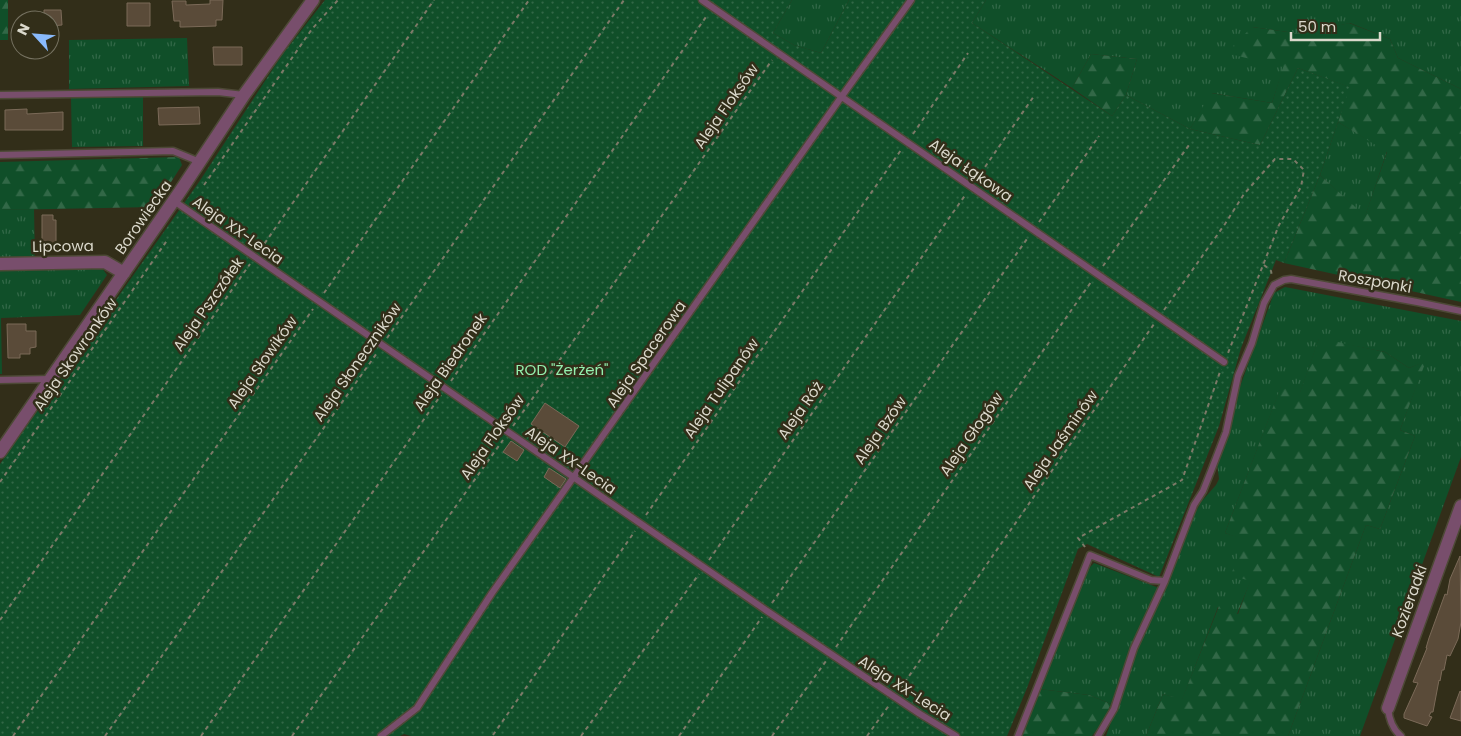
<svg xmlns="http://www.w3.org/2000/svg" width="1461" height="736" font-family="Poppins,sans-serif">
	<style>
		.grass { fill: url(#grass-tufts) }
		.forest { fill: url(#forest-firs) }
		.garden { fill: url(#garden-dots) }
		.building { fill: #5a4b39; stroke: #7b6a58 }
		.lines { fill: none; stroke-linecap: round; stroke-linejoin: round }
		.lane-casing { stroke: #4d4936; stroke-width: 9 }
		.street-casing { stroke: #4d4936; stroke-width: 15 }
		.path { stroke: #7d7a68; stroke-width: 2; stroke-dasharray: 4 4; stroke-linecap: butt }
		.lane { stroke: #784e6c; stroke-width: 6 }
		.street { stroke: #784e6c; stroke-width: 12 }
		.labels { text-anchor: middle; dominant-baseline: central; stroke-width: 5; stroke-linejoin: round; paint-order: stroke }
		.street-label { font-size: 15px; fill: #dbd9cc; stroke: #322e19 }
		.park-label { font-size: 15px; fill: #93efad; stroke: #322e19 }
	</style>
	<defs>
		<pattern id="grass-tufts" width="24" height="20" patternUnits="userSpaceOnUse" patternTransform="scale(1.25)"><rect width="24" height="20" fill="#104f29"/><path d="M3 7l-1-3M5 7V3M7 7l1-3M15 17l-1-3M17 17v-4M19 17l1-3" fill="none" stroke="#326847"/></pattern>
		<pattern id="forest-firs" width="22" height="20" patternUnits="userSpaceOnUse" patternTransform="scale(1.25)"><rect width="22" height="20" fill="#104f29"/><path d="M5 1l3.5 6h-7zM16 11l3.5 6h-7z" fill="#326847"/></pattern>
		<pattern id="garden-dots" width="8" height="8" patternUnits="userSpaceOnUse" patternTransform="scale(1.25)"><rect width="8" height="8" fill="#104f29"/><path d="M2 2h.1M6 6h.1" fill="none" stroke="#326847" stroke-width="1.8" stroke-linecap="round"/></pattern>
	</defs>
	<rect width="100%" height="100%" fill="#322e19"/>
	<!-- grass -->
	<path class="grass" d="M792 0H849L821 53 794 45 773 33Z
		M986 0H1461V89L1398 58 1390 39 1350 23 1302 34 1252 27 1284 66 1272 103 1212 93 1190 129 1126 95 1137 59 1091 54 1072 88 972 23Z
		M187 38 189 86 69 89V40Z
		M143 97V146L72 147 71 98Z
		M1338 122 1387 151 1365 217 1320 175Z
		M34 209 35 258H0V210Z
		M102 268 107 275 80 315 1 318 2 374H0V270Z
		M1285 287 1461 321V457L1360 736H1288L1366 525 1380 529 1415 436 1400 430 1425 362 1409 368 1385 352 1319 339 1300 393 1281 387 1225 533 1244 539 1251 580 1237 614 1218 607 1182 700 1163 694 1146 736H1106L1135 655 1174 566 1191 521 1201 502 1216 485 1219 479 1217 463 1229 435 1238 392 1274 293Z
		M1094 563 1159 588 1130 651 1111 704 1089 695 1039 689 1088 569Z"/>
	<!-- forest -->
	<path class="forest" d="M0 0H8V40H0Z
		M1349 23 1390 39 1398 58 1461 89V302L1284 263 1320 175 1365 216 1387 152 1338 122 1349 87 1298 68 1260 145 1190 129 1211 93 1272 103 1283 67 1234 55 1233 46 1252 27 1302 34Z
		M1091 54 1137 59 1126 95 1112 116 1072 88Z
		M179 157 182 165 155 207 0 210V162Z
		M1319 338 1385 352 1409 368 1426 361 1400 430 1415 436 1380 529 1366 525 1288 736H1146L1163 694 1182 699 1219 606 1238 614 1250 581 1231 575 1244 540 1225 533 1281 386 1300 392Z
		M1039 689 1089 695 1111 704 1103 721 1092 736H1021Z"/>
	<!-- garden -->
	<path class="garden" d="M325 0H792L773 33 794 45 821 53 849 0H986L972 23 1112 116 1126 95 1190 129 1260 145 1298 68 1350 87 1320 175 1284 263 1276 260 1241 348 1219 426 1159 577 1087 544 1078 549 1027 688 1007 736H411L404 734 400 736H0V464L199 182 282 55Z"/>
	<!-- building -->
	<path class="building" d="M210 0H223L222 20H216V26L183 27H180V21H174L172 1H186V5L210 4Z
		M127 3H150V26H127Z
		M44 10H61L62 25 50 26V20H44Z
		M213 47H242V65H214Z
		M199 107 200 124 159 125 158 108Z
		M27 109V114L63 112V130H5V110Z
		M42 215H53V220H56V248H42Z
		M7 324H26V331H36V347L30 348V354H20V358H8Z
		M545 403 579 426 565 447 531 424Z
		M511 441 524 450 517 461 503 452Z
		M549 468 566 479 560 488 544 477Z
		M1460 556 1461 622 1458 639 1450 656 1447 655 1444 670H1442L1440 681 1439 680 1433 712H1431L1429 716 1432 717 1427 726 1404 718V714L1418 683 1413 682 1427 648H1426L1429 638 1445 594 1447 595 1450 579Z
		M1460 691 1461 692V721L1450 718Z"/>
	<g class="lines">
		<!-- lane casing -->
		<g class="lane-casing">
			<path id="lane" d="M702 0 1224 362
				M0 95 218 92 244 95
				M0 155 173 151 200 162
				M174 201 767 611 920 714 956 736
				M0 380 51 379
				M1388 708C1389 718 1392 729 1401 736
				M381 736 417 708 492 593 842 96 911 0
				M1018 736 1090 555 1151 580 1165 581
				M1098 736 1114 709 1134 648 1165 581 1194 505 1203 491 1211 471 1226 432 1238 376 1252 343 1264 303 1274 285 1284 280 1291 279 1417 302 1461 311"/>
		</g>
		<!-- street casing -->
		<g class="street-casing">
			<path id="street" d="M0 264 105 262 124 273
				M0 452 181 190 244 95 313 0
				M1388 708 1461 506"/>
		</g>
		<!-- path -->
		<path class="path" d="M913 134 968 53
			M976 180 1034 96
			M204 185 312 29 338 0
			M1039 222 1099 136
			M260 250 434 0
			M1264 265 1271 271 1272 276
			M1103 266 1189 145
			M324 293 529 0
			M1164 310 1225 224 1244 194 1275 159H1293L1304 170 1301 187 1279 225 1228 353
			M387 338 624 0
			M451 381 708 14
			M513 426 772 60
			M0 482 168 239
			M646 515 901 150
			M1085 547 1078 538 1182 480 1221 369
			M709 560 966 194
			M772 603 1029 236
			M0 620 250 264
			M836 647 1091 282
			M900 689 1154 324
			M493 735 635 531
			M13 736 313 309
			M105 736 377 353
			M201 736 441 395
			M292 736 503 440
			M581 736 699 574
			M679 736 762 617
			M772 736 826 661
			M867 736 890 704"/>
		<!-- lane -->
		<use href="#lane" class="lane"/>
		<!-- street -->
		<use href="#street" class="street"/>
	</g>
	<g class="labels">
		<!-- street labels -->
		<g class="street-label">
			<text transform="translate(726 106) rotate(-55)">Aleja Floksów</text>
			<text transform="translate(971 170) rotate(35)">Aleja Łąkowa</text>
			<text transform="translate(143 217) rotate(-55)">Borowiecka</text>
			<text transform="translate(238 230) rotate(35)">Aleja XX-Lecia</text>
			<text transform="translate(63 246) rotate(-1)">Lipcowa</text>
			<text transform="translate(1375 281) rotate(10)">Roszponki</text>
			<text transform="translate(208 304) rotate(-55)">Aleja Pszczółek</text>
			<text transform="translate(75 354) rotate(-55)">Aleja Skowronków</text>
			<text transform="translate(646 354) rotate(-55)">Aleja Spacerowa</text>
			<text transform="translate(262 362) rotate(-55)">Aleja Słowików</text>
			<text transform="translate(357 362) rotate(-55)">Aleja Słoneczników</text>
			<text transform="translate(450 362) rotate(-55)">Aleja Biedronek</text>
			<text transform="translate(721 388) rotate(-55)">Aleja Tulipanów</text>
			<text transform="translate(800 410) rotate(-55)">Aleja Róż</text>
			<text transform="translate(880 430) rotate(-55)">Aleja Bzów</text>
			<text transform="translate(971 434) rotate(-55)">Aleja Głogów</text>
			<text transform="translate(492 437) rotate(-55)">Aleja Floksów</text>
			<text transform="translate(1060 440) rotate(-55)">Aleja Jaśminów</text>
			<text transform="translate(571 460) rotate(35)">Aleja XX-Lecia</text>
			<text transform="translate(1409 601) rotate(-70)">Kozieradki</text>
			<text transform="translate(905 688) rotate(33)">Aleja XX-Lecia</text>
		</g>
		<!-- park labels -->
		<g class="park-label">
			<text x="562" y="369">ROD "Żerżeń"</text>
		</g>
	</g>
	<!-- north arrow -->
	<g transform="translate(35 35) rotate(296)"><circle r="24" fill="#322e19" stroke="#767261"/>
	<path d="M0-4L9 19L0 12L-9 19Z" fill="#89bafc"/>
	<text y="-8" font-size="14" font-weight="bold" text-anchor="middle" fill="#dbd9cc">N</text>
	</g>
	<!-- scale -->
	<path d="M1291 32v8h89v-8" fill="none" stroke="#dbd9cc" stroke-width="2.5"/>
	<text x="1298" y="32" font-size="15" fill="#dbd9cc" stroke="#322e19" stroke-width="4" paint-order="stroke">50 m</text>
</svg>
